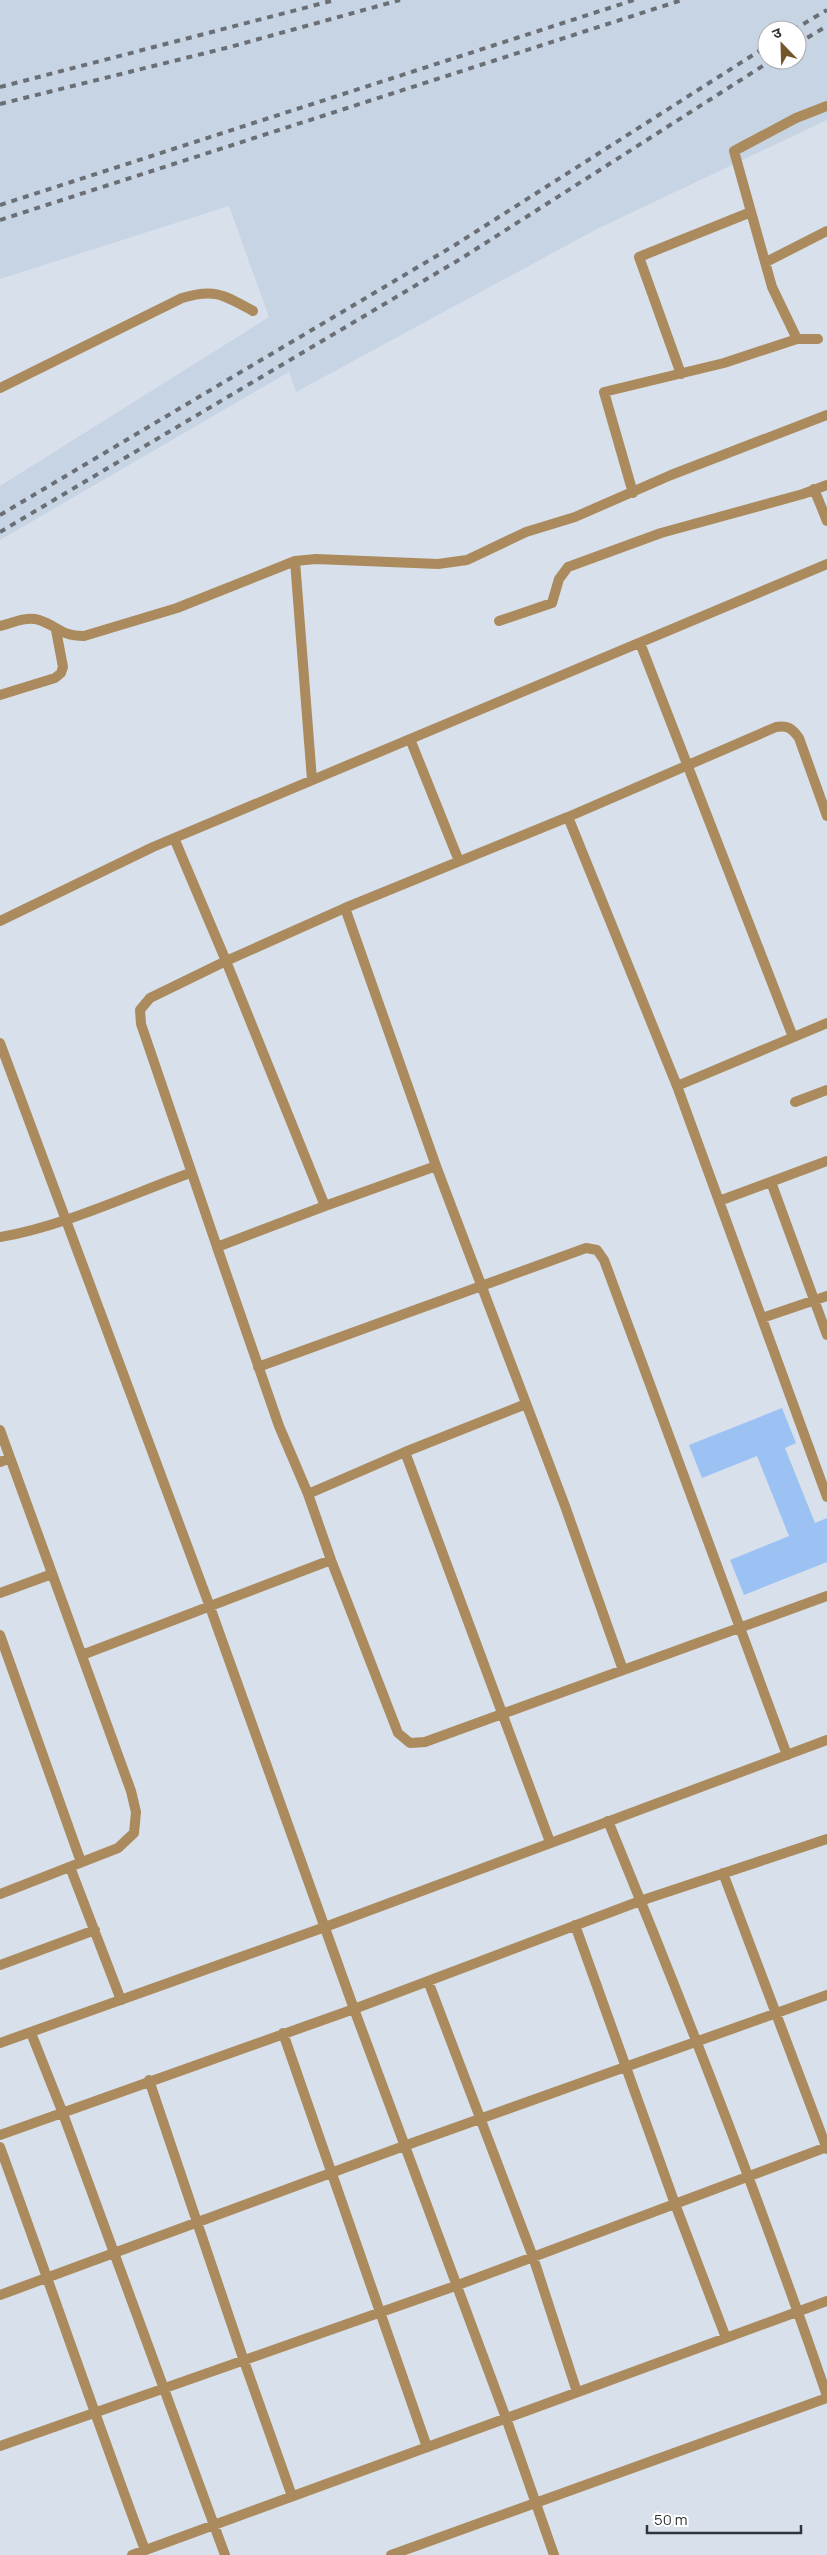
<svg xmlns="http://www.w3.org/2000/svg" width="827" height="2555" font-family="Manrope,'Noto Sans Devanagari',sans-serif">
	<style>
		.built { fill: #c7d4e4; fill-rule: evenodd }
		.building { fill: #9cc2f4 }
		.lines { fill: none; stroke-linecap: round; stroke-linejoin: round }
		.minor { stroke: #ab8b5d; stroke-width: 10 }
		.tertiary { stroke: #ab8b5d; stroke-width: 10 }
		.rail { stroke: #6a6f76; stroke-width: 4; stroke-dasharray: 6 6; stroke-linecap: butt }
	</style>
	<rect width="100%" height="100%" fill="#d8e0ec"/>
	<!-- built -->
	<path class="built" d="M0 0H827V120L597 229 296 392 289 372 0 540V486L269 317 229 206 0 279ZM767 30H797V60H767Z"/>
	<!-- building -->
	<path class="building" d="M782 1408 796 1443 785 1448 815 1523 827 1518V1562L744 1595 730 1560 789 1536 757 1456 702 1478 689 1445Z"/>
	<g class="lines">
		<!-- minor -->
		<path class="minor" d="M766 262 827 231
			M797 339 772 287 734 151 796 118 827 106
			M681 374 639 257 751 212
			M0 388 182 298C215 288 224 295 253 311
			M814 489 827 521
			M633 493 604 392 724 363 797 339H818
			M499 621 552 603 559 579 568 567 661 533 803 494 827 485
			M0 626C12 623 27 616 39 620 58 626 60 636 84 636L177 608 295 561
			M640 643 793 1037
			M0 695 55 678 61 673 63 667 56 630
			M410 739 459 861
			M312 780 295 561 316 559 438 564 467 560 526 532 575 517 671 475 827 415
			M827 816 799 738C792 728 787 725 776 727L568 817 677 1086 827 1497
			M174 838 226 961 345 908
			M0 921 153 847 827 564
			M226 961 325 1206 217 1247 141 1024 140 1010 150 998Z
			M0 1043 210 1607 354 2009 506 2418 554 2555
			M677 1086 827 1023
			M795 1102 827 1090
			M436 1166 345 908 568 817
			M771 1182 827 1335
			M719 1201 827 1161
			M325 1206 436 1166 565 1506 623 1670
			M0 1237C61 1227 132 1194 190 1173
			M217 1247 279 1426 308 1494 331 1560 398 1733 410 1743 425 1742 827 1596
			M762 1318 827 1296
			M258 1367 586 1248 597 1250 604 1260 787 1755
			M0 1430 131 1791 136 1812 134 1833 118 1848 0 1894
			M405 1452 526 1404
			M0 1462 10 1458
			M308 1494 405 1452 550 1842
			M0 1593 52 1574
			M0 1635 81 1862
			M82 1655 331 1560
			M608 1821C686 2011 761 2202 827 2396
			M70 1867 121 2000
			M723 1873 827 2149
			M575 1925 675 2204 726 2338
			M0 1965 95 1930
			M428 1981 533 2257 577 2392
			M31 2033 62 2111 225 2555
			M283 2033 427 2447
			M149 2080 244 2361 292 2496
			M0 2135 354 2009 640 1901 827 1839
			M0 2147C49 2281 95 2416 145 2550
			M0 2295 404 2146 827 1995
			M0 2446 458 2285 827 2147
			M132 2555 827 2301"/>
		<!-- tertiary -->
		<path class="tertiary" d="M0 2043 325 1927 827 1740
			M391 2555 827 2398"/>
		<!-- rail -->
		<path class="rail" d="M793 30 827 10
			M797 44 827 26
			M0 87 335 0
			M0 104 230 47 400 0
			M0 205 634 0
			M0 220 682 0
			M0 515 455 245 767 46
			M0 532 462 258 772 60"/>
	</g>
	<!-- north arrow -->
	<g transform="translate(782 45) rotate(337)"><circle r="24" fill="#ffffff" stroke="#acadaf"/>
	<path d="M0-4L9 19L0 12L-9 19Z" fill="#73562a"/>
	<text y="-8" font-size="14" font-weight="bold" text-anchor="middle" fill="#303338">उ</text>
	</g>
	<!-- scale -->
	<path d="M647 2525v8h154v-8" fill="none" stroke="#303338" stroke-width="2.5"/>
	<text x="654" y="2525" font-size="15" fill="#303338" stroke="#ffffff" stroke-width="4" paint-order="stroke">50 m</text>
</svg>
